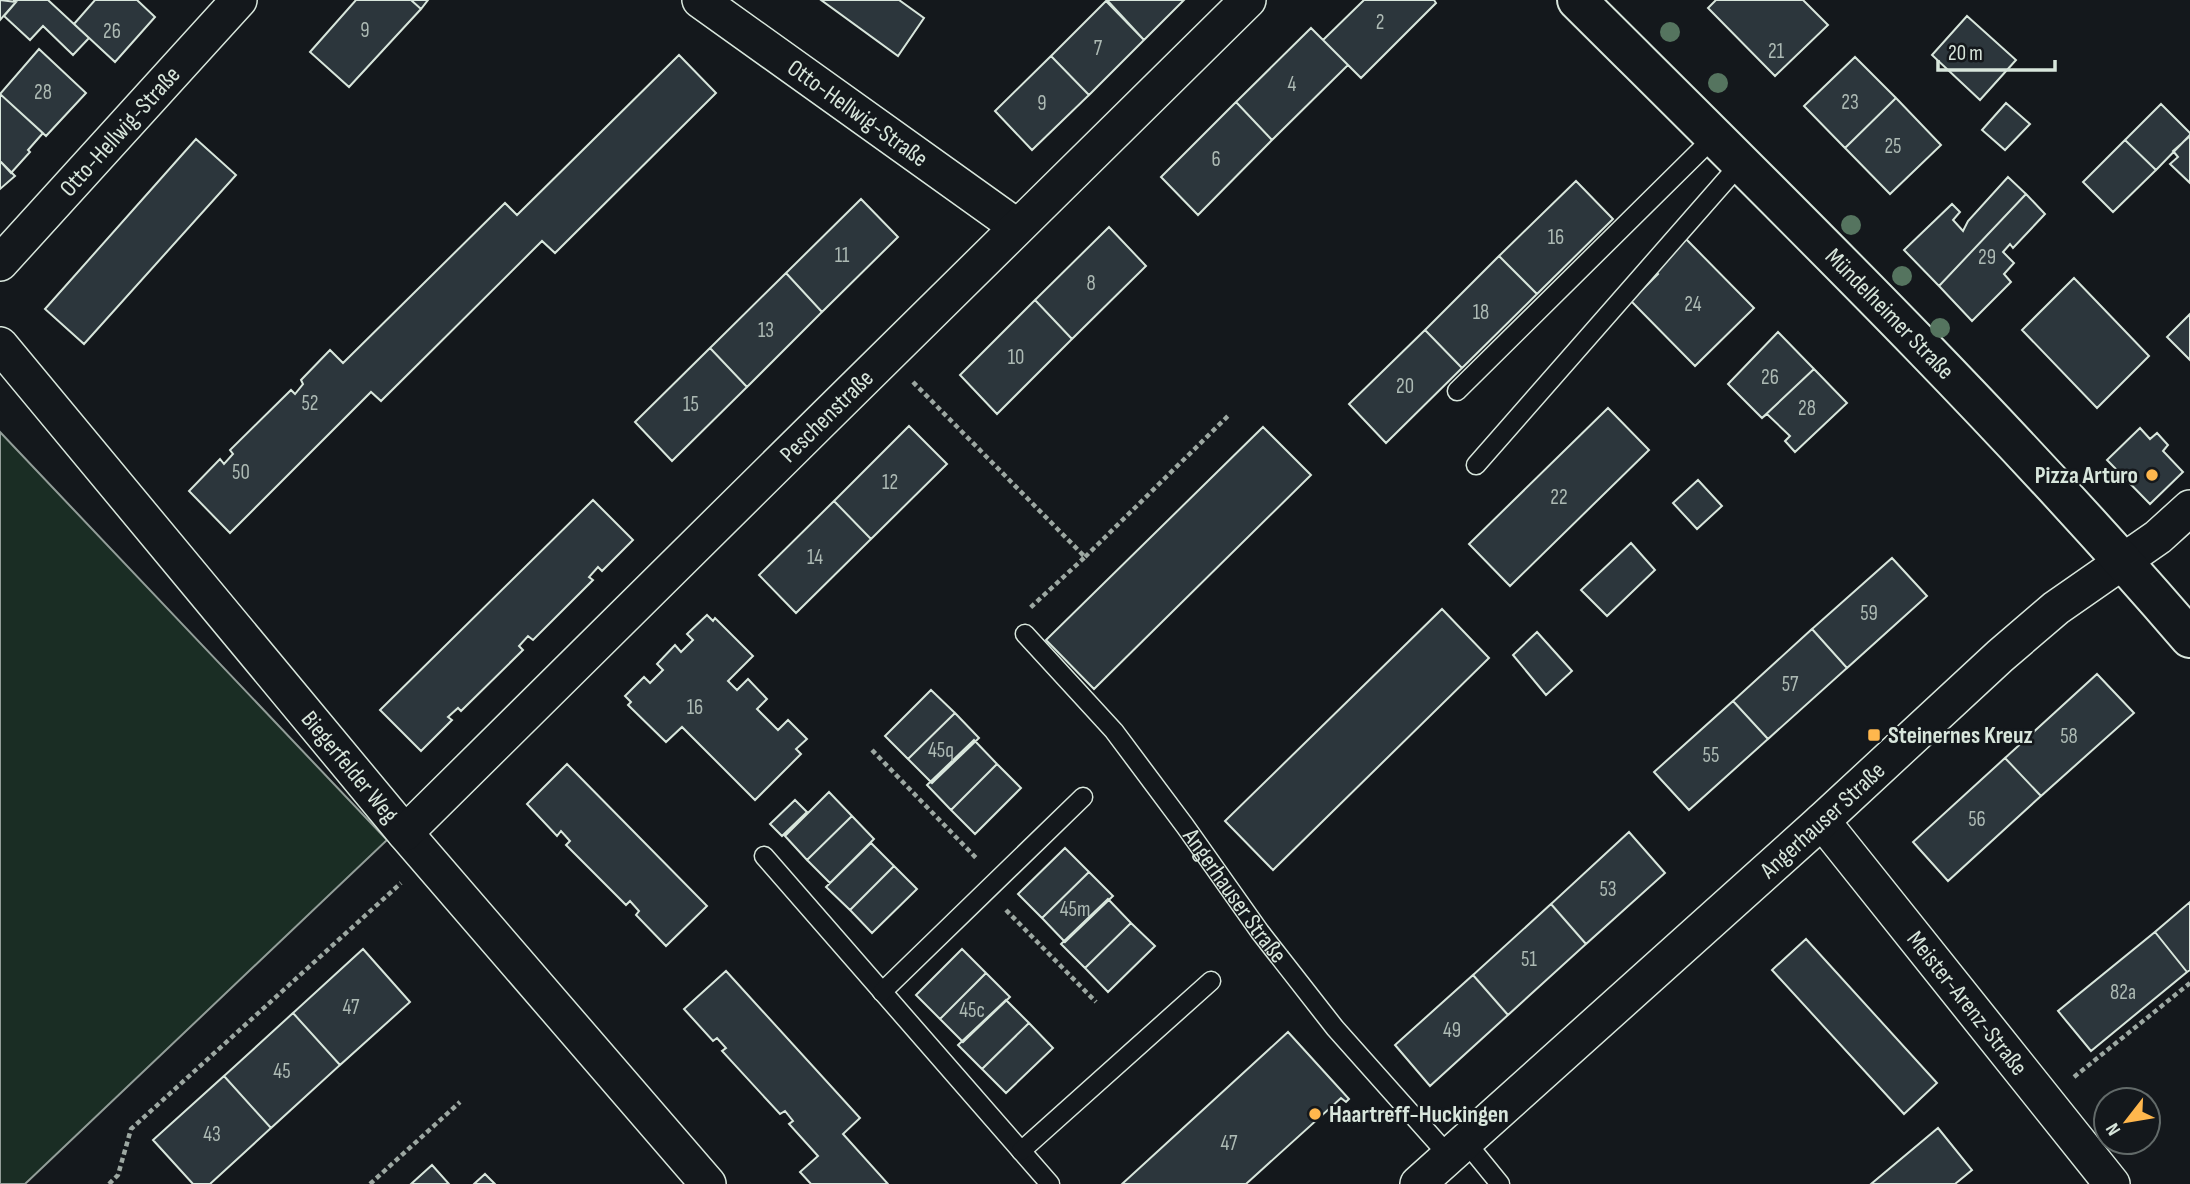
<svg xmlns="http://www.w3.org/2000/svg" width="2190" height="1184" font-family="'Sofia Sans Condensed',sans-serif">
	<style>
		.green { fill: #1a2d24; stroke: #939e99; stroke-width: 2 }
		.building { fill: #2c363c; stroke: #d8e6dc; stroke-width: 2 }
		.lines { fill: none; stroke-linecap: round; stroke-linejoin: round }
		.lane-casing { stroke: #d8e6dc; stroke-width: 21 }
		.street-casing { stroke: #d8e6dc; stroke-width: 38 }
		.secondary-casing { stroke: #d8e6dc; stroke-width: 42 }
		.path { stroke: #9da8a2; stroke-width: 4.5; stroke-dasharray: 5 3.5; stroke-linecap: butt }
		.lane { stroke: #14181c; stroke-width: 18 }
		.street { stroke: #14181c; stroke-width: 35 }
		.secondary { stroke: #14181c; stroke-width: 38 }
		.tree { fill: #55745f }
		.poi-dot { fill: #ffb74d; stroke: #14181c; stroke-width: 2.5 }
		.labels { text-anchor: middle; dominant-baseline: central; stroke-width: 5; stroke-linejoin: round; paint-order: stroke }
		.number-label { font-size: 21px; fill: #adbab4 }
		.street-label { font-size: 24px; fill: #d8e6dc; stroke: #14181c }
		.poi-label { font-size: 24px; font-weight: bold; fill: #d8e6dc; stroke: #14181c; text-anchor: start }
	</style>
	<rect width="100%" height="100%" fill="#14181c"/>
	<!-- green -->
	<path class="green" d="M0 432 387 840 25 1184H0Z"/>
	<!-- building -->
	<path class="building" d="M0 0 16 2 0 20Z
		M14 0H48L89 38 73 55 43 26 30 40 4 16 16 2Z
		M95 0H137L155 17 115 62 74 24Z
		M356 0H411L421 9 349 87 310 52Z
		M411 0H428L421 9Z
		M821 0H899L924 18 898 56Z
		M1107 0H1184L1144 40Z
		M1364 0H1434L1436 3 1361 78 1323 40Z
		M1716 0H1803L1828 25 1775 76 1708 8Z
		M1106 1 1144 40 1089 95 1051 56Z
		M1967 16 2016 60 1980 100 1932 55Z
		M1311 28 1348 65 1272 140 1236 102Z
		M39 49 86 93 46 136 0 94Z
		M679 55 716 93 555 253 542 241 381 401 371 392 230 533 189 491 220 459 224 464 233 454 230 450 291 390 295 394 303 384 301 380 330 350 343 363 505 203 517 215Z
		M1051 56 1089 95 1032 150 995 111Z
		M1855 57 1896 98 1845 148 1804 106Z
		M0 94 43 133 28 150 30 152 11 173 0 161Z
		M1896 98 1941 145 1890 194 1845 148Z
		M1236 102 1272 140 1198 215 1161 177Z
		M2006 103 2030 124 2005 150 1982 130Z
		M2161 104 2190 133V135L2156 170 2125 140Z
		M2190 136V183L2170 164 2178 157 2173 151Z
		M196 139 236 175 84 344 45 309Z
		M2125 140 2156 170 2113 212 2083 182Z
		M0 161 15 176 0 189Z
		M2008 177 2026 194 1939 286 1904 250 1952 204 1960 212 1953 220 1963 231 1968 221Z
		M1576 181 1613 219 1537 294 1499 256Z
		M2026 194 2045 214 2013 248 2010 244 2003 252 2014 263 2004 274 2011 282 1972 321 1939 286Z
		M861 199 898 237 822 312 786 273Z
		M1109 227 1146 266 1072 339 1035 300Z
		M1686 239 1754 308 1695 366 1631 301 1658 274 1654 270Z
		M1499 256 1537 294 1462 368 1425 330Z
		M786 273 822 312 747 387 710 348Z
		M2074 278 2149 356 2097 408 2022 330Z
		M1035 300 1072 339 997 414 960 375Z
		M2190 314V360L2167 337Z
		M1425 330 1462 368 1386 443 1349 404Z
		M1778 332 1814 369 1762 418 1728 384Z
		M710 348 747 387 672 461 635 422Z
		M1814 369 1847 403 1795 452 1785 441 1790 436 1767 414 1762 418Z
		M1608 408 1649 450 1510 586 1469 544Z
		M909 426 947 464 871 539 834 501Z
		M1263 427 1311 475 1094 689 1046 640Z
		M2140 428 2150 439 2157 433 2168 445 2163 451 2183 472 2150 504 2107 460Z
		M1698 480 1722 506 1697 529 1673 503Z
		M593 500 633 540 602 571 598 567 589 577 593 580 533 640 528 636 519 646 523 650 461 711 458 708 448 717 452 720 421 751 380 710Z
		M834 501 871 539 796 613 759 575Z
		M1631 543 1655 570 1607 616 1581 590Z
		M1892 558 1927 596 1847 668 1812 629Z
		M1442 609 1489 658 1273 870 1225 821Z
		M707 615 713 621 715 618 753 656 728 681 737 690 748 679 767 699 757 709 778 730 788 720 807 739 796 749 801 754 755 800 682 727 666 742 628 705 631 702 625 696 644 677 650 683 663 670 657 664 675 645 681 652 693 640 687 634Z
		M1812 629 1847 668 1768 739 1733 701Z
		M1537 632 1572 671 1546 695 1513 655Z
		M2097 674 2134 713 2041 796 2005 758Z
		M931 690 955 713 908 759 885 736Z
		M1733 701 1768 739 1689 810 1654 772Z
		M955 713 979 738 932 783 908 759Z
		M974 740 997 764 951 810 927 785Z
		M2005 758 2041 796 1948 881 1913 842Z
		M567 764 707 906 666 946 636 915 639 911 630 901 626 905 566 845 570 841 561 831 557 836 527 804Z
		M997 764 1021 788 975 834 951 810Z
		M829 792 852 816 807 860 785 836Z
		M795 800 807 812 782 836 770 824Z
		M852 816 874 839 830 883 807 860Z
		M1629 832 1665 873 1586 944 1551 904Z
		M871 843 894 866 850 910 826 887Z
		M1065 848 1089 872 1042 918 1018 894Z
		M894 866 917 889 872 933 850 910Z
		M1089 872 1113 896 1065 942 1042 918Z
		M1108 899 1131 923 1085 968 1061 944Z
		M2190 902V970L2187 972 2155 932Z
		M1551 904 1586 944 1508 1015 1473 975Z
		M1131 923 1155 946 1108 992 1085 968Z
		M2155 932 2187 972 2091 1051 2058 1011Z
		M1806 939 1937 1083 1904 1114 1772 970Z
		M363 949 410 1002 340 1065 293 1013Z
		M962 949 986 973 940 1019 916 995Z
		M726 971 860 1118 843 1134 888 1184H811L800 1172 818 1156 789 1124 793 1121 785 1111 780 1114 722 1051 726 1048 717 1038 713 1041 684 1009Z
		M986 973 1010 997 963 1042 940 1019Z
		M1473 975 1508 1015 1430 1086 1395 1045Z
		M1006 1000 1029 1023 982 1069 958 1045Z
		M293 1013 340 1065 271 1128 224 1076Z
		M1029 1023 1053 1048 1006 1093 982 1069Z
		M1288 1032 1349 1099 1346 1102 1341 1098 1246 1184H1122Z
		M224 1076 271 1128 210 1184H193L153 1140Z
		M1938 1128 1972 1170 1955 1184H1871Z
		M432 1165 449 1184H411Z
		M485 1174 495 1184H474Z"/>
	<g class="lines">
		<!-- lane casing -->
		<g class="lane-casing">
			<g id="lane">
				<path d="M1457 391 1714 137"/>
				<path d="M1476 465 1740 164"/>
				<path id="s1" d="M1025 634 1114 731 1185 826 1260 932 1335 1028 1449 1156"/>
				<path d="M764 856 1050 1184"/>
				<path d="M882 992 1083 797"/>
				<path d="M1465 1141 1500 1184"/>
				<path d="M1021 1151 1211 981"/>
			</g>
		</g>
		<!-- street casing -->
		<g class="street-casing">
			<g id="street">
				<path id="s2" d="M700 0 1016 226"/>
				<path id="s3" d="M0 263 239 0"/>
				<path id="s4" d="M0 345 405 833 708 1184"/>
				<path id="s5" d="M1822 821 2112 1184"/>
				<path id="s6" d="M405 833C687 556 965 276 1248 0"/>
				<path id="s7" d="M1418 1184 1822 821 2000 656 2056 608 2158 537 2190 508"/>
			</g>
		</g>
		<!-- secondary casing -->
		<g class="secondary-casing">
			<g id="secondary">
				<path id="s8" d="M1577 0C1786 208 1997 414 2190 638"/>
			</g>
		</g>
		<!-- path -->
		<path class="path" d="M913 382 1085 557 1030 608
			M1085 557 1229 415
			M872 750 978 860
			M1006 910 1096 1002
			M2074 1077 2190 983
			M109 1184 118 1175 131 1129 401 883
			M370 1184 460 1102"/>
		<!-- lane -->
		<use href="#lane" class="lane"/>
		<!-- street -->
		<use href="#street" class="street"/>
		<!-- secondary -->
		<use href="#secondary" class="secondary"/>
	</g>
	<!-- trees -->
	<g class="tree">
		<circle cx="1670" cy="32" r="10"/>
		<circle cx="1718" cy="83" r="10"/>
		<circle cx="1851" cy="225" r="10"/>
		<circle cx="1902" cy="276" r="10"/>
		<circle cx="1940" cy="328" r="10"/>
	</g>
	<!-- markers -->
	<g class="poi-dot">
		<circle cx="2152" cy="475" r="7"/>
		<rect x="1867" y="728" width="14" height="14" rx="3.5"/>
		<circle cx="1315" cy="1114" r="7"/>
	</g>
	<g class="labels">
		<!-- number labels -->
		<g class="number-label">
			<text x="1380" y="22">2</text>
			<text x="365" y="30">9</text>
			<text x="112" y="31">26</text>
			<text x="1098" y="48">7</text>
			<text x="1776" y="51">21</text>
			<text x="1292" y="84">4</text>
			<text x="43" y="92">28</text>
			<text x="1850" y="102">23</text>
			<text x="1042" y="103">9</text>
			<text x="1893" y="146">25</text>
			<text x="1216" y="159">6</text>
			<text x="1556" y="237">16</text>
			<text x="842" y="255">11</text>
			<text x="1987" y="257">29</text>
			<text x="1091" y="283">8</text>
			<text x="1693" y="304">24</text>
			<text x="1481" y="312">18</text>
			<text x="766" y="330">13</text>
			<text x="1016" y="357">10</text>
			<text x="1770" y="377">26</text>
			<text x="1405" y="386">20</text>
			<text x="310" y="403">52</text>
			<text x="691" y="404">15</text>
			<text x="1807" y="408">28</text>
			<text x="241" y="472">50</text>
			<text x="890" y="482">12</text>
			<text x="1559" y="497">22</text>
			<text x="815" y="557">14</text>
			<text x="1869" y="613">59</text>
			<text x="1790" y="684">57</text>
			<text x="695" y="707">16</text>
			<text x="2069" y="736">58</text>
			<text x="941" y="750">45q</text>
			<text x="1711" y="755">55</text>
			<text x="1977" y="819">56</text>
			<text x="1608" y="889">53</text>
			<text x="1075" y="909">45m</text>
			<text x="1529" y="959">51</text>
			<text x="2123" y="992">82a</text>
			<text x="351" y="1007">47</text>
			<text x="972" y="1010">45c</text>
			<text x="1452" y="1030">49</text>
			<text x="282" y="1071">45</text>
			<text x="212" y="1134">43</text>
			<text x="1229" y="1143">47</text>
		</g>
		<!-- street labels -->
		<g class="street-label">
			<text stroke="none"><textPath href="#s2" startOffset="194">Otto-Hellwig-Straße</textPath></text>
			<text stroke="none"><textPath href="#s3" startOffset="178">Otto-Hellwig-Straße</textPath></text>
			<text stroke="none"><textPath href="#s8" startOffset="443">Mündelheimer Straße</textPath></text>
			<text stroke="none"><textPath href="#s6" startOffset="593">Peschenstraße</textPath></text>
			<text stroke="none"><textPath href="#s4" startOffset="548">Biegerfelder Weg</textPath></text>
			<text stroke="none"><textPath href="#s7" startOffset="544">Angerhauser Straße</textPath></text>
			<text stroke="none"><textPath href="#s1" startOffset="336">Angerhauser Straße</textPath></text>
			<text stroke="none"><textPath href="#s5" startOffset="233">Meister-Arenz-Straße</textPath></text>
		</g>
		<!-- poi labels -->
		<g class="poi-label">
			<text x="2138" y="475" text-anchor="end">Pizza Arturo</text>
			<text x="1888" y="735">Steinernes Kreuz</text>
			<text x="1329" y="1114">Haartreff-Huckingen</text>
		</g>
	</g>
	<!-- north arrow -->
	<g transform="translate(2127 1121) rotate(239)"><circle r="33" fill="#14181c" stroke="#626a69" stroke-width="2"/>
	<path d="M0-5L12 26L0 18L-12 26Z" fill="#ffb74d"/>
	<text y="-10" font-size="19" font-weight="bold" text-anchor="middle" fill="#d8e6dc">N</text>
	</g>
	<!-- scale -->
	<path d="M1938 60v10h117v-10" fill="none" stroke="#d8e6dc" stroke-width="3.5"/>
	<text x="1948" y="60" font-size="21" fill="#d8e6dc" stroke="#14181c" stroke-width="5" paint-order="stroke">20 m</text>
</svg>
